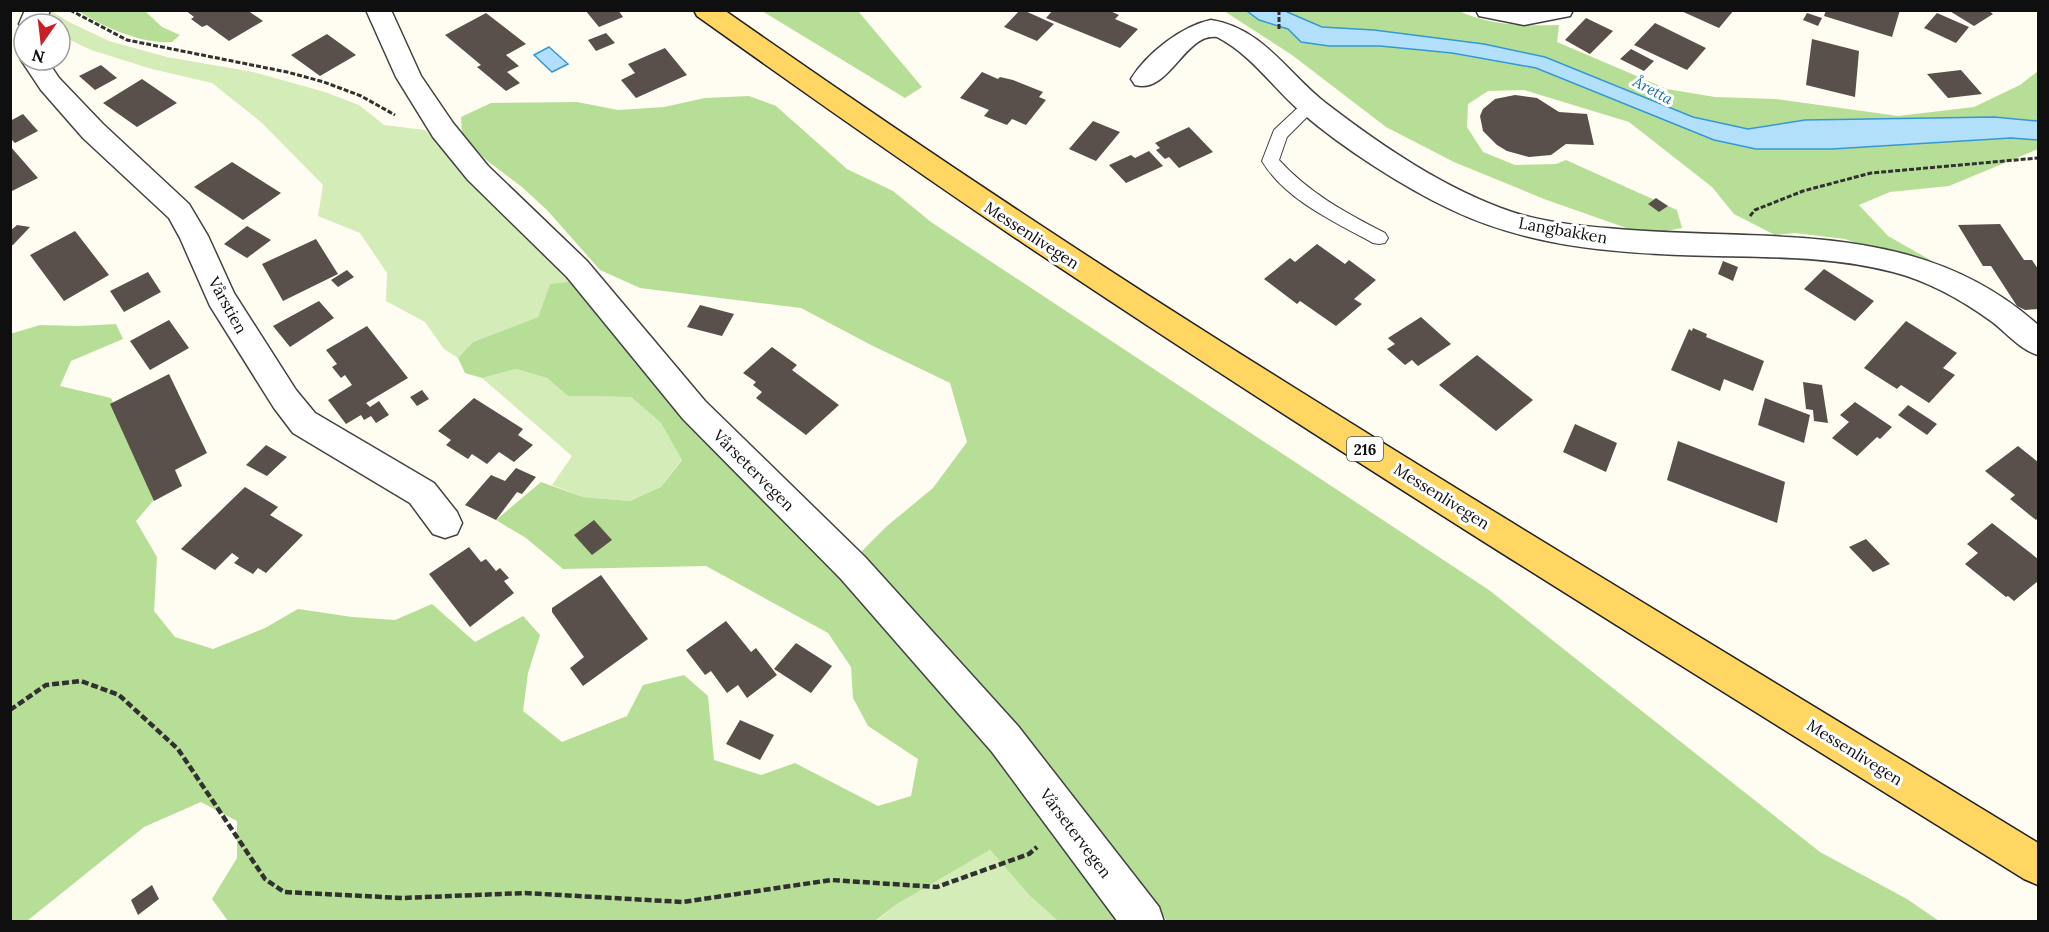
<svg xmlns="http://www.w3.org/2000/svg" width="2049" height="932" font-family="Lora,serif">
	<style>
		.green { fill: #d4ecb8 }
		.forest { fill: #b7de96 }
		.water { fill: #b2e0fa; stroke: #3598d5; stroke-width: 1.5 }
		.building { fill: #59504b }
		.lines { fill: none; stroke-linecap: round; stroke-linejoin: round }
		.lane-casing { stroke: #424242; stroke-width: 2 }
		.street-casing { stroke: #424242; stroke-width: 3 }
		.primary-casing { stroke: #202020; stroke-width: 3 }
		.path-far1 { stroke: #313131; stroke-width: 3; stroke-dasharray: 5 2; stroke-linecap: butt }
		.path { stroke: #313131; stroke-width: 4.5; stroke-dasharray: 7 3; stroke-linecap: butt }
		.lane { fill: #fff; fill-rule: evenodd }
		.street { fill: #fff; fill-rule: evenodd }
		.primary { fill: #ffd661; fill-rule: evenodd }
		.labels { text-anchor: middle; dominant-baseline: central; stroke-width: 6; stroke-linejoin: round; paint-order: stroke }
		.far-water-label { font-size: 15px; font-style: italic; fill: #1068a9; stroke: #fff }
		.shield { fill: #fff; stroke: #575757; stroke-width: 1.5 }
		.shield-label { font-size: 15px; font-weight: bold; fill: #0f0f0f }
		.street-label { font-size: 16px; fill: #0f0f0f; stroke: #fff }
	</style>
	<rect width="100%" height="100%" fill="#fffcf1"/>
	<!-- green -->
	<path class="green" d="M51 11 69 22 109 41 167 57 253 72 325 92 359 105 384 125 425 130 506 209 575 281 550 284 538 317 473 342 458 358 444 349 425 322 386 301 387 273 360 233 318 216 323 185 261 122 212 83 152 69 91 50 60 35V24H47L45 20Z
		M516 369 547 378 568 396 631 397 661 423 682 459 661 487 630 501 583 497 552 485 572 456 482 378Z
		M990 850 1029 895 1058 921 875 922 897 904Z"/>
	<!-- forest -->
	<path class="forest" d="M1456 10C1493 26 1520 26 1559 25L1557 42 1667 89 1715 97 1776 99 1898 116 1974 107 2020 85 2038 71V149L1949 186 1890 192 1859 205 1888 236 1962 278 1955 279 1845 239 1795 233 1775 235 1734 214 1712 187 1629 122 1524 90 1488 91 1468 104 1467 127 1483 152 1515 165 1556 164 1566 160 1677 210 1682 228 1654 233 1635 231 1544 199 1454 162 1386 127 1292 55 1224 11Z
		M78 11H145L162 27 180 35 172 42C140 44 104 27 78 11Z
		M762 11H858L922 87 905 98Z
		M749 96 776 106 847 169 893 191 931 222 1489 590 1820 852 1907 899 1939 921H1167C1075 791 970 669 861 552L887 526 933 488 967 442 950 383 871 345 801 308 640 288 600 270 547 210 522 187 485 159 462 134 461 117 491 103 577 102 618 110 664 107 705 98Z
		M575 281 961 703 1125 921H1058L1029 895 990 850 897 904 875 921H228L212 899 237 858V821L201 802 144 827 27 921H11L10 334 40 325 78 326 116 324 123 339 71 361 60 386 111 398 158 495 136 521 157 557 154 611 175 637 213 649 265 628 298 609 352 617 395 620 432 604 475 642 523 616 540 635 528 673 523 711 562 742 627 716 643 685 684 675 708 696 714 760 761 775 795 763 878 806 911 796 918 759 868 726 853 698 851 667 828 633 706 566 563 569 526 538 496 520 541 482 583 497 630 501 661 487 682 460 661 423 631 397 568 396 547 378 516 369 482 378 465 373 458 358 473 342 538 317 550 284Z"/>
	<!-- water -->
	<path class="water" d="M1247 11H1285L1322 27 1374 30 1484 44 1545 57 1693 117 1748 129 1805 120 1994 117 2038 121V140L2011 138 1832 149H1756L1714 140 1536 68 1452 53 1380 46H1329L1301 42 1288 29 1259 20Z
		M549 47 568 64 552 72 534 55Z"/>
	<!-- building -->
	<path class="building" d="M185 10H247L263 21 229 41 207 25 202 27 191 19 194 17Z
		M585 10H618L623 17 599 27Z
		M1020 10H1023L1054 24 1037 41 1004 27Z
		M1053 10H1108L1119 15 1115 19 1138 29 1120 48 1046 18Z
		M1679 10H1734L1719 28Z
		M1826 10H1900L1892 37 1824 16Z
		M1948 10H1988L1993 14 1974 26Z
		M486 13 526 44 506 55 519 66 507 72 520 83 506 91 477 67 481 65 445 35Z
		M1807 13 1822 18 1818 26 1803 20Z
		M1937 13 1969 27 1956 43 1924 28Z
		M1586 18 1613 31 1590 54 1565 40Z
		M1655 23 1706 48 1687 70 1634 45Z
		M606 33 615 43 596 51 588 40Z
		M327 34 356 55 320 76 291 55Z
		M1812 39 1859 51 1855 97 1806 85Z
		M665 48 687 75 636 98 621 80 635 73 628 64Z
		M1631 49 1654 61 1644 71 1620 59Z
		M101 65 117 78 95 90 79 76Z
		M1961 70 1982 94 1948 98 1927 74Z
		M982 72 998 79 1000 77 1013 80 1043 92 1039 97 1046 100 1026 125 1012 119 1007 125 984 116 989 110 960 98Z
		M142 79 177 103 137 127 103 103Z
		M1515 95 1537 98 1559 112 1587 114 1594 145 1566 144 1551 155 1529 157 1507 151 1497 145 1483 131 1480 116 1483 109 1495 99Z
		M23 114 38 131 15 143 10 138V121Z
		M1093 121 1120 132 1096 161 1069 149Z
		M1189 127 1213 152 1179 168 1169 157 1165 159 1156 150 1160 148 1155 143Z
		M10 146 38 178 10 192Z
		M1149 151 1163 166 1126 183 1109 165 1131 155 1135 158Z
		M232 162 281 193 243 220 194 187Z
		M1656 198 1668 206 1659 212 1648 204Z
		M2000 224 2024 260H2032L2038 269V309L2025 310 2017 306 1991 266H1983L1958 225Z
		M17 225 30 227 13 245H10V231Z
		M247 226 271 240 247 258 224 244Z
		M75 231 109 275 64 301 30 255Z
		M316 239 338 274 283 301 262 264Z
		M1317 244 1345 264 1349 260 1376 280 1354 299 1362 304 1336 326 1300 301 1297 304 1264 279 1290 258 1295 262Z
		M1723 261 1738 267 1733 281 1718 274Z
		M1824 269 1874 301 1855 321 1804 289Z
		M347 270 354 277 338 287 331 280Z
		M148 272 161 292 124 312 110 291Z
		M319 301 334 318 290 347 273 326Z
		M700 305 734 314 722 336 687 327Z
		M1421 317 1451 344 1418 366 1412 360 1405 365 1387 349 1395 344 1388 338Z
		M169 320 189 348 150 370 130 341Z
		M1906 321 1957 353 1943 368 1955 375 1929 403 1901 385 1897 389 1864 368Z
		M367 326 408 378 366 403 370 407 379 401 389 415 376 423 371 416 364 420 361 415 346 424 328 400 352 385 345 375 341 378 332 367 337 364 326 350Z
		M1693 328 1707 334 1706 337 1764 361 1753 391 1724 379 1720 391 1671 370 1689 329 1692 331Z
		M772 347 797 365 792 370 839 405 806 435 756 398 762 392 753 385 756 382 743 373Z
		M1477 355 1533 400 1496 431 1439 385Z
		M169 374 207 453 175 470 182 486 154 501 110 404Z
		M1803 382 1822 385 1828 423 1814 421 1813 410 1806 409Z
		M422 390 429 399 417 406 410 397Z
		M474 398 523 429 518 435 533 445 514 462 499 452 487 464 472 454 468 459 446 445 451 440 438 431Z
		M1765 398 1810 415 1804 443 1758 425Z
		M1855 402 1892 427 1880 439 1877 437 1857 456 1832 438 1849 422 1840 415Z
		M1908 405 1937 424 1927 435 1898 415Z
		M1575 424 1617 443 1606 472 1563 452Z
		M1678 441 1785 482 1777 523 1667 480Z
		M266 445 287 457 267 476 246 465Z
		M2018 446 2038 462V518L2036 520 2010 499 2015 495 1985 471Z
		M516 468 536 477 522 494 517 492 496 520 465 505 491 475 505 481Z
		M245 487 278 507 270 515 303 535 266 573 258 568 253 574 234 563 239 558 232 553 215 570 181 549Z
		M594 520 612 540 592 555 574 535Z
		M1992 523 2038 559V581L2014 601 2008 596 2006 597 1965 564 1978 553 1967 544Z
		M1866 539 1890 564 1873 572 1849 547Z
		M469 547 481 562 486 559 496 571 500 568 509 578 504 581 514 593 470 627 429 574Z
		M601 575 648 639 583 686 570 668 584 657 552 612V608Z
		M726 621 751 652 756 648 777 675 747 698 738 685 727 693 711 671 705 675 686 650Z
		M796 643 832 666 811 693 774 669Z
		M740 720 774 735 760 760 726 744Z
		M152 885 159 899 138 915 131 900Z"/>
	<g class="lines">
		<!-- lane casing -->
		<g class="lane-casing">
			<path id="lane" d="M1311 100 1317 101 1319 105 1287 137 1279 160C1309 193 1346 213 1385 233L1388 238 1385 243 1379 244 1373 243C1335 222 1285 200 1262 161L1274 130 1305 101Z"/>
		</g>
		<!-- street casing -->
		<g class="street-casing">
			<path id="street" d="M25 10H50L45 24H24V30L19 24Z
				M366 10H391L421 76 453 123 488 166 587 261 705 401 865 557 1018 726 1159 907 1164 922H1118L992 752 841 579 683 419 567 277 468 180 433 137 396 77Z
				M1476 10H1573L1570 16 1524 25 1479 16Z
				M1211 20C1263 28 1288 74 1327 104 1383 147 1445 189 1512 212 1549 224 1591 227 1630 230 1774 241 1921 220 2038 325V355C2020 350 2006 332 1991 321 1962 300 1928 281 1893 272 1835 257 1775 257 1716 256 1625 254 1534 249 1452 210 1403 187 1343 148 1302 113 1273 88 1252 55 1217 37 1185 32 1169 95 1135 85L1131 79C1147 53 1182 26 1211 20Z
				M24 55V60H47L59 78 103 124 189 204 208 236 234 293 296 390 315 413 434 483 457 512 462 523 457 534 445 538 433 534 410 503 293 433 274 408 210 306 180 238 169 218 83 138 41 90 21 60Z"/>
		</g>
		<!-- primary casing -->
		<g class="primary-casing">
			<path id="primary" d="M694 10H724C884 122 1046 231 1212 336 1485 509 1762 674 2038 843V885L2024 879C1688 670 1352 463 1023 243 913 169 805 93 697 16Z"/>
		</g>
		<!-- path-far1 -->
		<path class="path-far1" d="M70 10 127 40 287 72 324 82 361 96 395 115
			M1279 10V31
			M1750 216 1755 210 1803 191 1871 173 2038 158"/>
		<!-- path -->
		<path class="path" d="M10 710 46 685 81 681 119 695 178 749 265 879 284 892 402 898 525 893 683 902 831 880 937 887 1029 854 1037 847"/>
		<!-- lane -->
		<use href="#lane" class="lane"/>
		<!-- street -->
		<use href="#street" class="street"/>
		<!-- primary -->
		<use href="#primary" class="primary"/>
	</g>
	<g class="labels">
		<!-- far-water labels -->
		<g class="far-water-label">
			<text transform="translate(1653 90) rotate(28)">Åretta</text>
		</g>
		<!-- shield labels -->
		<rect class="shield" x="1347" y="437" width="36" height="24" rx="4.5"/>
		<g class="shield-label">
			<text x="1365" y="449">216</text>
		</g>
		<!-- street labels -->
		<g class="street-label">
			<text transform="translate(1563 230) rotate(10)">Langbakken</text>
			<text transform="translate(1032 235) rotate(33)">Messenlivegen</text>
			<text transform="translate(228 305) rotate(61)">Vårstien</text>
			<text transform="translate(754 470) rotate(45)">Vårsetervegen</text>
			<text transform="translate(1442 496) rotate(32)">Messenlivegen</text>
			<text transform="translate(1855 752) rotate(32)">Messenlivegen</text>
			<text transform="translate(1076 833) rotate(53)">Vårsetervegen</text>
		</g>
	</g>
	<!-- border -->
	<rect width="2049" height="932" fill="none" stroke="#0f0f0f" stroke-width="24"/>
	<!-- north arrow -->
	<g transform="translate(42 42) rotate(194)"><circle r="28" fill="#ffffff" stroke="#9f9f9f" stroke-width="1.5"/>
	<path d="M0-4.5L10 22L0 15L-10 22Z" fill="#c81e28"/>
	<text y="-9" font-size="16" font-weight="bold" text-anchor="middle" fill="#0f0f0f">N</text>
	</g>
</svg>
